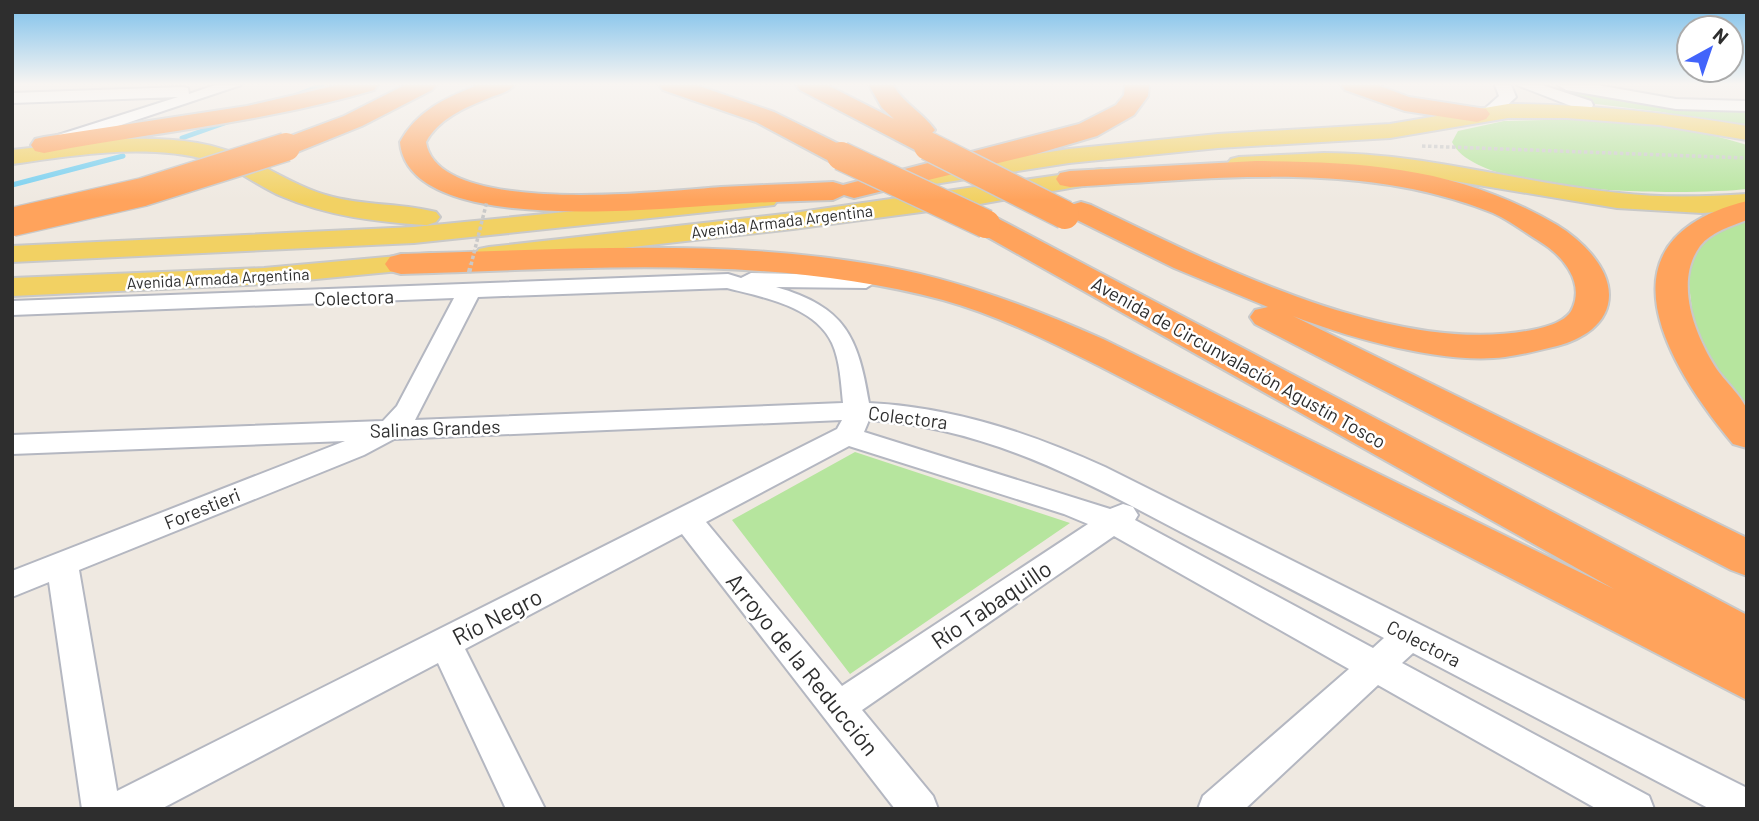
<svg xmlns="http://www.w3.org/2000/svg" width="1759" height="821" font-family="Barlow,sans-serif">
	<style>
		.green { fill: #b6e59e }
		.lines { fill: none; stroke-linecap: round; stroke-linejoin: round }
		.stream { stroke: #75cff0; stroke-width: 5 }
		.minor-casing { stroke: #b4b7c1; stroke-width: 4 }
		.major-casing { stroke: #c9c9c9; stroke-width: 4 }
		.highway-casing { stroke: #c9c9c9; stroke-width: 4 }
		.path { stroke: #c9c9c9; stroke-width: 3.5; stroke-dasharray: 3.5 2.5; stroke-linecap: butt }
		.minor { fill: #fff; fill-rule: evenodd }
		.major { fill: #f2d163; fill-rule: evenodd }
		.highway { fill: #ffa35c; fill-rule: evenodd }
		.highway-bridge-casing { stroke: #c9c9c9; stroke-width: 31; stroke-linecap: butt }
		.path-bridge-far1 { stroke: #c9c9c9; stroke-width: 3.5; stroke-dasharray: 3.5 2.5; stroke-linecap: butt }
		.path-bridge { stroke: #c9c9c9; stroke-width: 4.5; stroke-dasharray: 5 3.5; stroke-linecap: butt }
		.highway-bridge { stroke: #ffa35c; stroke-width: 28 }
		.labels { text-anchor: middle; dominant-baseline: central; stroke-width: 5; stroke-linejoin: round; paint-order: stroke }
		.far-street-label { font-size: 16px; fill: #2e2e2e; stroke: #fff }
		.street-label { font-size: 19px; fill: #2e2e2e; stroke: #fff }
		.near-street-label { font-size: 23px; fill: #2e2e2e; stroke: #fff }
	</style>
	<rect width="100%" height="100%" fill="#efe9e1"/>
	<!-- green -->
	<path class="green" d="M1543 85 1653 105 1707 111H1747V129L1662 112 1580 102Z
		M1587 119C1641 123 1695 128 1747 145V189C1693 195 1477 197 1452 142L1458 131 1504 121Z
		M1747 219V411L1709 363 1694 326 1687 268 1697 248 1720 227Z
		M855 452 1070 523 850 674 732 520Z"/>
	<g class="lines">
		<!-- stream -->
		<path class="stream" d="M292 97 322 85
			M182 138 230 121
			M12 185 123 156"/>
		<!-- minor casing -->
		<g class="minor-casing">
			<path id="minor" d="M215 85H241L61 145 55 144 52 140 55 136 178 97 12 103V93L182 87 188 88 189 94Z
				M1495 85H1511L1516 97 1495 117H1483L1480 113 1499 96Z
				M1517 85H1542L1591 101 1593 105 1591 109H1579Z
				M1558 85H1597L1676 99 1747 101V111L1676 109 1566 90Z
				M751 273 874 276 877 281 866 288 776 287C845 307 858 336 869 403 952 407 1030 433 1105 467L1747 788V809H1710L1413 653 1402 663 1649 796 1654 809H1597L1378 685 1245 809H1198L1203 796 1349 669 1114 536 862 710 933 796 938 809H895L682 534 465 649 545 809H506L438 663 161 809H82L49 582 12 597V571L345 441 12 454V435L383 421 397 406 454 298 12 315V301L728 274 741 278ZM727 288C762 297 815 306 832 343 840 360 841 384 843 403L415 420 478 297ZM842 420 837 429 117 791 79 570 364 455 394 439ZM869 420C984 427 1081 479 1181 532 1249 567 1316 602 1384 638L1373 648 1135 520 1138 515 1133 507 1123 504 1110 509 864 432ZM849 446 1064 514 1088 524 842 686 706 522Z"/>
		</g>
		<!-- major casing -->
		<g class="major-casing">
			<path id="major" d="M1508 104C1589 104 1667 113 1747 126V140L1659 125 1567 118H1508L1390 138 1218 148 1069 163 902 189 893 187 890 182 893 177 902 175 1069 149 1218 134 1390 124Z
				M113 139C156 138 202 138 241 156 271 169 297 187 329 196 364 206 401 203 436 212L440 217 436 222 427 225C377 222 327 216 281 196 256 185 235 167 209 160 145 143 76 155 12 164V150Z
				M1324 153C1425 153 1520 183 1619 193 1662 198 1704 197 1747 194V210L1702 213 1617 208 1388 170 1324 167 1239 171 1231 169 1227 164 1231 159 1239 157Z
				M1101 169 1110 171 1113 176 1110 181 974 205 793 229 489 263 479 261 475 255 479 249 489 247 793 213Z
				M765 192 774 195 778 200 774 205 414 243 12 262V246L414 227Z
				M431 253 441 255 445 261 441 267 264 284 12 296V278L264 268Z"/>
		</g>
		<!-- highway casing -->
		<g class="highway-casing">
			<path id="highway" d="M338 85H378L374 90C266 122 155 132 44 153L35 151 31 145 35 139 44 137 247 106Z
				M405 85H436L432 90 362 126 295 153H277L273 147 277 141 344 116Z
				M478 85H514C508 93 498 94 489 98 466 107 438 119 426 142 437 218 665 191 721 187 758 185 796 184 833 182L843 185 1079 124 1116 105 1124 95 1125 85H1149L1148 96 1134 115 1097 136 1036 154 854 198 844 195 833 200C796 201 759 202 721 205 656 208 408 237 400 142 417 111 445 98 478 85Z
				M659 85H696L774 112 851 150 855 156 851 162H831L756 122 663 90Z
				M796 85H827L894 119 882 108 869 85H893C904 104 923 113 935 130L929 136 941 146 937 152H919L800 90Z
				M1341 85H1377L1409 97 1486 109 1490 114 1486 119 1477 122 1405 111 1345 90Z
				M1256 161C1367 162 1458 167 1557 225 1580 239 1609 266 1609 295 1609 324 1581 340 1557 346 1540 350 1522 355 1505 357 1445 365 1349 338 1293 316L1747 538V576L1731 570 1255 324 1250 317 1255 310 1268 307 1174 268 1071 217 1066 211 1071 205 1081 202 1091 205C1214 264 1394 357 1532 330 1546 327 1568 322 1573 307 1584 280 1561 254 1539 241 1524 232 1509 220 1493 213 1360 159 1209 179 1070 187L1060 185 1056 179 1060 173 1070 171Z
				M1747 201V220C1731 226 1711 232 1700 246 1673 283 1696 338 1718 371 1726 382 1743 398 1747 410 1750 421 1747 436 1747 448L1733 444C1664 361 1594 239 1747 201Z
				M986 215 997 218 1747 615V700L1099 366C1049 341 997 315 943 300 766 253 582 269 401 274L390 271 385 264 390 257 401 254C563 250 727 237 887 267 962 281 1033 308 1103 339L1614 589 975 230 971 224 975 218Z"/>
		</g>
		<!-- path -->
		<path class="path" d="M1422 146 1747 158"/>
		<!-- minor -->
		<use href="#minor" class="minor"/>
		<!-- major -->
		<use href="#major" class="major"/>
		<!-- highway -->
		<use href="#highway" class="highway"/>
		<!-- highway-bridge casing -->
		<g class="highway-bridge-casing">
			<path id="highway-bridge" d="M928 146 1065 215
				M841 156 986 224
				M12 222 143 192 286 147"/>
		</g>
		<!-- path-bridge-far1 -->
		<path class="path-bridge-far1" d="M471 265 487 201"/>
		<!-- path-bridge -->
		<path class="path-bridge" d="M469 273 471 264"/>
		<!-- highway-bridge -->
		<use href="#highway-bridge" class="highway-bridge"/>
	</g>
	<!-- sky -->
	<linearGradient id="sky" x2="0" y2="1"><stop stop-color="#7abfeb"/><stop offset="0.42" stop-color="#f8f5f2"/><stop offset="1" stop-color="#f8f5f2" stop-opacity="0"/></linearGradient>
	<rect width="1759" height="200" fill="url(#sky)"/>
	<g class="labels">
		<!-- far-street labels -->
		<g class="far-street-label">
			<text transform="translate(782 221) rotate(-7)">Avenida Armada Argentina</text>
			<text transform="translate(218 278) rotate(-3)">Avenida Armada Argentina</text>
		</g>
		<!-- street labels -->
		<g class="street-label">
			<text transform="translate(354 297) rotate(-2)">Colectora</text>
			<text transform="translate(1239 362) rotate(29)">Avenida de Circunvalación Agustín Tosco</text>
			<text transform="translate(908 417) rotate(7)">Colectora</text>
			<text transform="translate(435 428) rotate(-2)">Salinas Grandes</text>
			<text transform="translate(202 508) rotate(-22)">Forestieri</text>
			<text transform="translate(1424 643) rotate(27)">Colectora</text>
		</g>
		<!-- near-street labels -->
		<g class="near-street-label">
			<text transform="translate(991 604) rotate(-34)">Río Tabaquillo</text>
			<text transform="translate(497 616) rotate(-27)">Río Negro</text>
			<text transform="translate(803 664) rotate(51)">Arroyo de la Reducción</text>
		</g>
	</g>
	<!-- border -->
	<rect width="1759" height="821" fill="none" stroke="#2e2e2e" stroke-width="28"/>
	<!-- north arrow -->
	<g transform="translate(1710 49) rotate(40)"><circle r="33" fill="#ffffff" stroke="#ababab" stroke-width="2"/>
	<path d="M0-5L12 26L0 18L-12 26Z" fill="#4264fb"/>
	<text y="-10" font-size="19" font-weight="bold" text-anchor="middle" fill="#2e2e2e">N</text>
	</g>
</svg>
